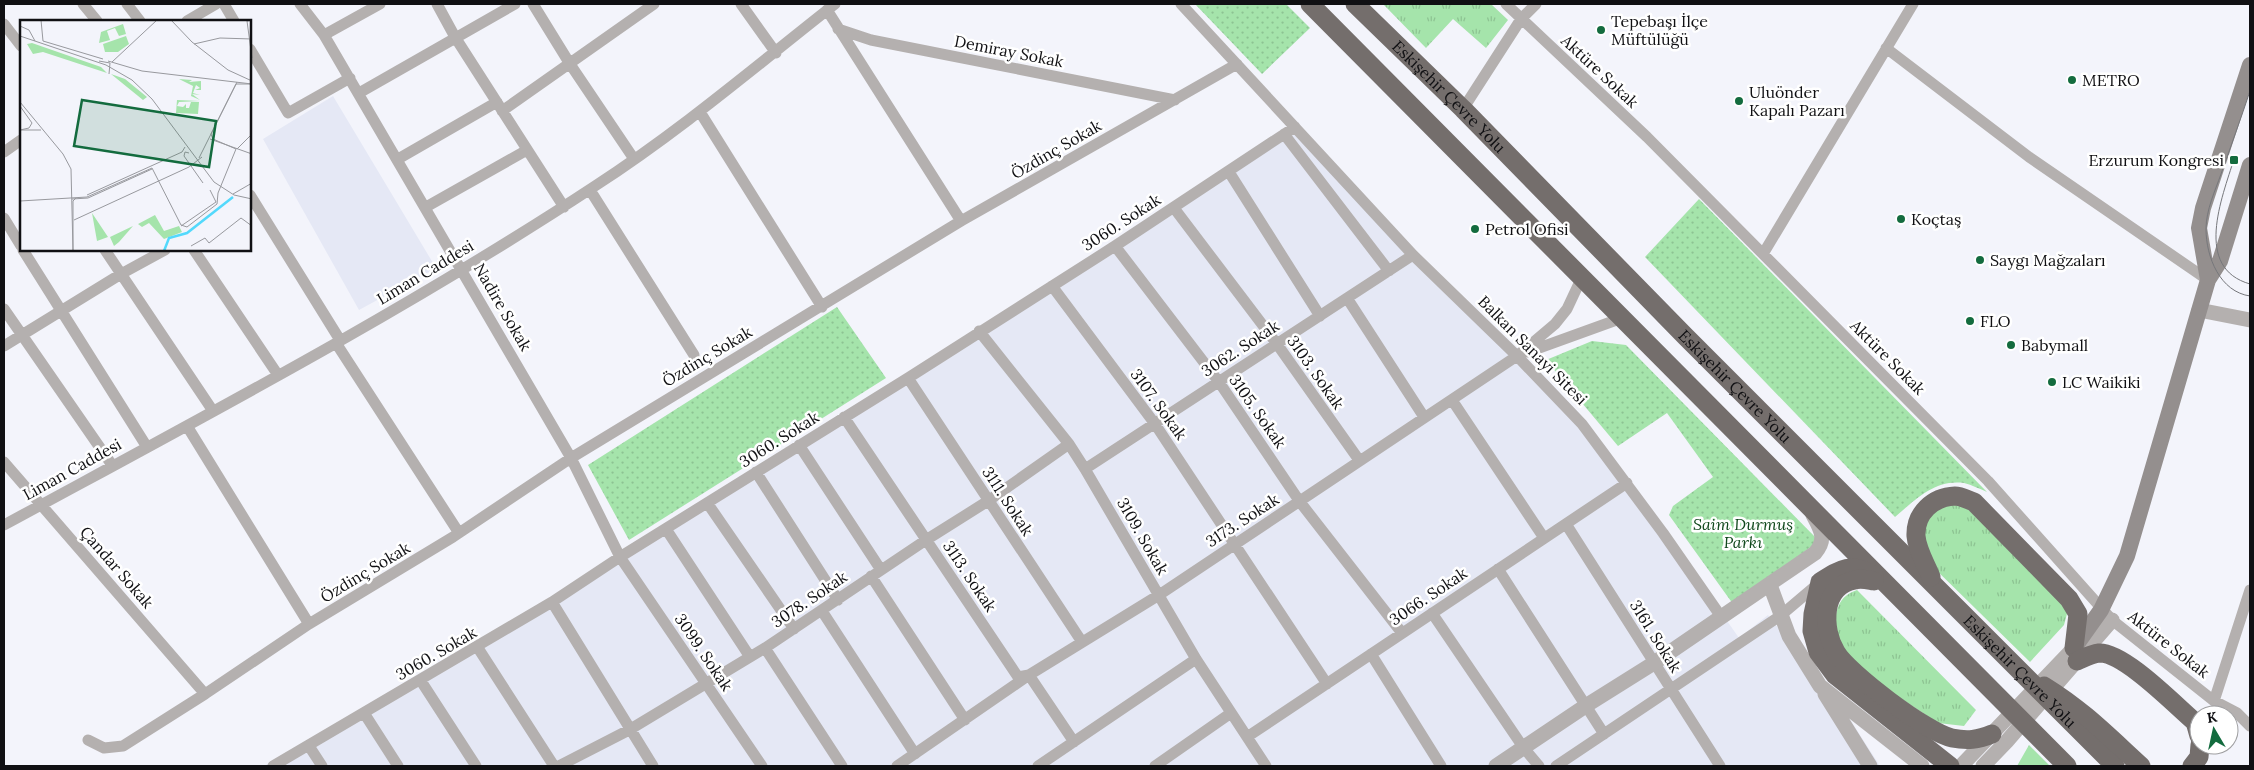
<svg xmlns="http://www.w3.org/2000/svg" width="2254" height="770" font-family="Lora,serif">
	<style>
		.built { fill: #e5e8f5 }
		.grass { fill: url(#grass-tufts) }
		.park { fill: url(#park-dots) }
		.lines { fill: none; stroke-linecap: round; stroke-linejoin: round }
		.minor { stroke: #b4b0af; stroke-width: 11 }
		.tertiary { stroke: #b4b0af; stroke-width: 15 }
		.secondary { stroke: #948f8e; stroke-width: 16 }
		.trunk { stroke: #746e6c; stroke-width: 19 }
		.tram { stroke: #76777b; stroke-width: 1 }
		.poi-dot { fill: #136b3e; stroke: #fff; stroke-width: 2 }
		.labels { text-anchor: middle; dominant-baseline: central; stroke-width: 5; stroke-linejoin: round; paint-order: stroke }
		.poi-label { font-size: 16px; fill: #101013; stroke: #fff; text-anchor: start }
		.street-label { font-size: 16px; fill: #101013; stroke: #fff }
		.park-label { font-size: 16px; font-style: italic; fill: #10481c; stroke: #fff }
		.inset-river { fill: none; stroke: #53d9fc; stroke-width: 2.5 }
		.inset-road { fill: none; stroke: #98999e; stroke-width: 1 }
		.view { fill: #136b3e; fill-opacity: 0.15; stroke: #136b3e; stroke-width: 2.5 }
		.inset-edge { fill: none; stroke: #101013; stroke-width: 2.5 }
	</style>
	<defs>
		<pattern id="grass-tufts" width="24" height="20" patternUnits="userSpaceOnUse" patternTransform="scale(1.25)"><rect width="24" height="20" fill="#a5e4ab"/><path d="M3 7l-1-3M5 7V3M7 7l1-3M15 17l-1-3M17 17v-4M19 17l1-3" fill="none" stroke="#8dc392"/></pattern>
		<pattern id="park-dots" width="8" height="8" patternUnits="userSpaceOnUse" patternTransform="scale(1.25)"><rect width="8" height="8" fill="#a5e4ab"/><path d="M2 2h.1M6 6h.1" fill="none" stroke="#8dc392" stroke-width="1.8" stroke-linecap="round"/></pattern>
	</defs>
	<rect width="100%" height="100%" fill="#f3f4fb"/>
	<!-- built -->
	<path class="built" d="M333 96 436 268 359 310 263 139Z
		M1294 134 1441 288 1605 446 1739 638 1768 615 1851 721 1880 766H264L626 557Z"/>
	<!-- grass -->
	<path class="grass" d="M1383 4H1491L1508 20 1486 48 1453 19 1426 48Z
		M1959 500 2068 610 2064 625 2030 662 1928 562 1920 524 1926 512Z
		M1857 590 1976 710 1964 726 1938 723 1873 680 1834 639C1836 618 1833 598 1857 590Z
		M2029 745 2050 766H2017Z"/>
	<!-- park -->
	<path class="park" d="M1195 4H1286L1310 28 1262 74Z
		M1699 199 1987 492C1980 489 1972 485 1964 483 1935 479 1915 500 1895 517L1645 257Z
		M837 307 886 378 629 540 588 465Z
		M1592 341 1626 345 1819 541 1733 604 1669 515 1673 506 1713 477 1667 413 1618 446 1546 360Z"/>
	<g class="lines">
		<!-- minor -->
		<path class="minor" d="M83 4 97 21
			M127 4 140 21
			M224 4 234 21
			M300 4 324 35 571 458 620 557 762 766
			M437 4 455 37 564 207
			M533 4 570 64 634 159
			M741 4 776 53
			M1181 4 1413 255 1517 356 1582 424 1663 533 1722 618
			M1506 4 1647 137 1988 481 2112 620 2214 701 2237 713 2250 726
			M827 10 961 221
			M187 21 216 4
			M4 24 21 46
			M838 29 871 40 1175 100
			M324 35 380 4
			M1886 48 2029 157 2208 280
			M250 49 288 113 350 78
			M359 93 515 4
			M1463 109 1521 19 1536 4
			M502 111 654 4
			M700 112 822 307
			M1284 134 1389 271
			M4 152 21 140
			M398 159 497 102
			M1229 172 1320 316
			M590 190 694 355
			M250 195 340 340
			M426 207 527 150
			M1174 208 1277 344 1359 460
			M4 218 21 246
			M1115 246 1219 382 1300 502 1402 633
			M23 250 147 447
			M105 250 213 411
			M194 250 278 375
			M1763 254 1913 4
			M1052 286 1155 424 1327 684
			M1347 298 1424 417
			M4 309 112 465
			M979 331 1069 444 1085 469 1196 659 1266 766
			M336 343 459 533
			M4 346 121 274 165 250
			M1528 352 1622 318
			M908 378 1082 642
			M1452 400 1544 538
			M844 417 1018 677 1029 675 1074 742
			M187 426 309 624
			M799 445 881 570
			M4 462 205 694
			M1085 469 1413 255
			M756 472 838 600
			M708 504 794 629
			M1566 524 1720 766
			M4 525C203 417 405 311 595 186 680 131 756 66 835 4
			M666 529 750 657
			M1498 569 1604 734
			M871 576 965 720
			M552 602 653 766
			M822 611 915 754
			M1432 613 1523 747 1539 766
			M478 648 554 766
			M765 648 842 766
			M1371 654 1441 766
			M421 681 476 766
			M2214 701 2250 590
			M364 713 398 766
			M1247 737 1627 483
			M88 740 104 748 123 746 205 694 309 624 453 537 571 458 961 221 1237 64
			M309 746 322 766
			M273 766 552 602 620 557 908 378 1115 246 1295 127
			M559 766 629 730 765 648 926 540 988 501 1069 444
			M897 766 1029 675 1159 595 1517 356 1555 324 1567 309 1582 277
			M1038 766 1196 659
			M1155 766 1231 713
			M1556 766 1780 616 1819 583"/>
		<!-- tertiary -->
		<path class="tertiary" d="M2199 310 2250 320
			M1770 585 1789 636 1820 686 1922 766
			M1825 694 1870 766
			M1496 766 1587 705 1654 663 1815 553C1827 539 1821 530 1813 515
			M1961 766 2074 648
			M1983 766 2007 741 2112 620"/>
		<!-- secondary -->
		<path class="secondary" d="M2208 280 2199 228 2203 208 2250 65
			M2074 648 2101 610 2127 556 2208 280 2220 261 2250 165"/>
		<!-- trunk -->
		<g class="trunk">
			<path d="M1310 4 2067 766"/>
			<path id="s1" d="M1355 4 1463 109 1686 337 2115 766"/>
			<path d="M1874 576C1852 561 1840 569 1820 582L1813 614 1812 631 1818 652 1835 675 1950 766"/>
			<path d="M1931 577C1926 564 1917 550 1916 536 1915 513 1933 497 1955 496 1961 496 1968 500 1974 502L2069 599 2078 614 2074 648"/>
			<path d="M1874 581C1868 580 1861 578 1855 580 1821 586 1822 629 1836 652 1848 673 1928 733 1952 738 1967 741 1978 740 1992 734"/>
			<path d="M2077 661C2084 658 2091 654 2099 653 2124 652 2175 705 2195 722L2199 736"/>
			<path d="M2044 686C2083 710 2108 736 2141 766"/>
			<path d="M2192 766 2199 757 2200 745"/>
		</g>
		<!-- tram -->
		<path class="tram" d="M2250 91C2241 118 2231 146 2221 174 2215 191 2206 210 2206 229 2206 257 2220 292 2250 296
			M2234 159C2222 198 2193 268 2250 284"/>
	</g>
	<!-- markers -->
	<g class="poi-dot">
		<circle cx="1601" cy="30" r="5"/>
		<circle cx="2072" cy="80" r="5"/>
		<circle cx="1739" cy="101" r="5"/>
		<rect x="2229" y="155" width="10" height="10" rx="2.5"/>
		<circle cx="1901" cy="219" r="5"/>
		<circle cx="1475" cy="229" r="5"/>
		<circle cx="1980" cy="260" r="5"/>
		<circle cx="1970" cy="321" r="5"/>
		<circle cx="2011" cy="345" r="5"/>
		<circle cx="2052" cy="382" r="5"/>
	</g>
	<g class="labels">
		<!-- poi labels -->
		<g class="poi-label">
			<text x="1611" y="21">Tepebaşı İlçe<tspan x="1611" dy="18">Müftülüğü</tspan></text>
			<text x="2082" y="80">METRO</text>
			<text x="1749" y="92">Uluönder<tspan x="1749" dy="18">Kapalı Pazarı</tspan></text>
			<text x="2224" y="160" text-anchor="end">Erzurum Kongresi</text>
			<text x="1911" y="219">Koçtaş</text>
			<text x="1485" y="229">Petrol Ofisi</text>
			<text x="1990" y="260">Saygı Mağzaları</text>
			<text x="1980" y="321">FLO</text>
			<text x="2021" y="345">Babymall</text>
			<text x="2062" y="382">LC Waikiki</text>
		</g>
		<!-- street labels -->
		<g class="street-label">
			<text transform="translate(1009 51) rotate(11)">Demiray Sokak</text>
			<text transform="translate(1600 71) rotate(43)">Aktüre Sokak</text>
			<text stroke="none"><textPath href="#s1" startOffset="132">Eskişehir Çevre Yolu</textPath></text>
			<text transform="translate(1056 149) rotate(-30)">Özdinç Sokak</text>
			<text transform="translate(1121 222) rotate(-33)">3060. Sokak</text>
			<text transform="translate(425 272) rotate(-31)">Liman Caddesi</text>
			<text transform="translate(503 307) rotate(60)">Nadire Sokak</text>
			<text transform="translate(1240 348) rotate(-33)">3062. Sokak</text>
			<text transform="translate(1533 350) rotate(45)">Balkan Sanayi Sitesi</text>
			<text transform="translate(707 356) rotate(-31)">Özdinç Sokak</text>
			<text transform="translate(1888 357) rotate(45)">Aktüre Sokak</text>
			<text transform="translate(1316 372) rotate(55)">3103. Sokak</text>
			<text stroke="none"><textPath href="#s1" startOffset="539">Eskişehir Çevre Yolu</textPath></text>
			<text transform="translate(1159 404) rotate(54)">3107. Sokak</text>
			<text transform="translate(1258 411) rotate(55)">3105. Sokak</text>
			<text transform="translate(779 439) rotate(-32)">3060. Sokak</text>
			<text transform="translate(72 469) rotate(-29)">Liman Caddesi</text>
			<text transform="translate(1008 501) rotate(57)">3111. Sokak</text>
			<text transform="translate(1242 520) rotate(-33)">3173. Sokak</text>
			<text transform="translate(1143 536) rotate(60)">3109. Sokak</text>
			<text transform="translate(117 567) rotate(49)">Çandar Sokak</text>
			<text transform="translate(365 572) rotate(-31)">Özdinç Sokak</text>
			<text transform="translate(970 576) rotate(56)">3113. Sokak</text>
			<text transform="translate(1428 596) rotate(-34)">3066. Sokak</text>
			<text transform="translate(809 599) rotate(-34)">3078. Sokak</text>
			<text transform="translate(1656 636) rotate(58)">3161. Sokak</text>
			<text transform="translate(2169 644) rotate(38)">Aktüre Sokak</text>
			<text transform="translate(704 652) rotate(56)">3099. Sokak</text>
			<text transform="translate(436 653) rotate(-30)">3060. Sokak</text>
			<text stroke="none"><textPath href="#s1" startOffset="942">Eskişehir Çevre Yolu</textPath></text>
		</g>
		<!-- park labels -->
		<g class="park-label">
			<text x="1743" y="524">Saim Durmuş<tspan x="1743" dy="18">Parkı</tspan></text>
		</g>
	</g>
	<!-- overview -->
	<g transform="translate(20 20)">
		<rect width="231" height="231" fill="#f3f4fb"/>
		<path d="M159 59 172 60 169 62 181 61V70H175L180 68 176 65 173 73 180 75 172 74 180 80 171 76 173 66ZM157 80 180 81 159 82 157 86 163 87 166 84V88H169L171 82H179L178 94 156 93Z" fill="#a5e4ab"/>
		<path d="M103 4 106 14 99 16 95 8 87 11 90 20 79 23 81 12Z" fill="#a5e4ab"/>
		<path d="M106 16 109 24 98 32H85L83 24Z" fill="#a5e4ab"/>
		<path d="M12 23 81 47 87 53 23 32 13 34 7 24ZM91 54 105 59 127 77 123 80ZM72 193 88 217 77 221ZM135 195 144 211 159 206 162 212 144 219 129 203 122 207 118 204ZM113 206 99 222 94 226 90 217Z" fill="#a5e4ab"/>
		<path class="inset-river" d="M144 231 149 218 167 213 213 177"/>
		<path class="inset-road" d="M21 0 23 21 83 39M151 0 172 22 208 50 232 61M232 0 227 1 232 38M0 6 9 10 15 21M0 16 86 45 112 60 132 79 194 162 214 175 232 179M174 24 200 18 232 19M79 41 90 43 89 54M88 41 122 51 232 64M92 42 137 0M0 82 43 134 51 149 53 231M0 86 12 103 9 108 0 110M0 110H21M190 119 232 134M217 129 232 114M169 133 165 132 164 136 183 163M179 138 217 62M213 174 232 163M67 175 162 132 165 127M52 179 68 178 132 149M0 181 67 177 132 148 161 205 167 207 197 184 198 173 216 129 193 119 191 114 216 64H232M54 200 169 147 182 137M161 206 196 182 190 170M171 226 185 218 189 223 221 198 232 206M53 231V181L56 178"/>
		<path class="view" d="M62 80 196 101 189 147 54 126Z"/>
		<rect width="231" height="231" class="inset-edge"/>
	</g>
	<!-- border -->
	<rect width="2254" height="770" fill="none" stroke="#101013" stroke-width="10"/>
	<!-- north arrow -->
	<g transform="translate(2214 730) rotate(351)"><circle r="24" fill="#ffffff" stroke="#9f9fa1"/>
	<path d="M0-4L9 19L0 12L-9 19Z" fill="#136b3e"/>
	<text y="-8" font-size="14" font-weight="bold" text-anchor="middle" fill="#101013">K</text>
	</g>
</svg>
